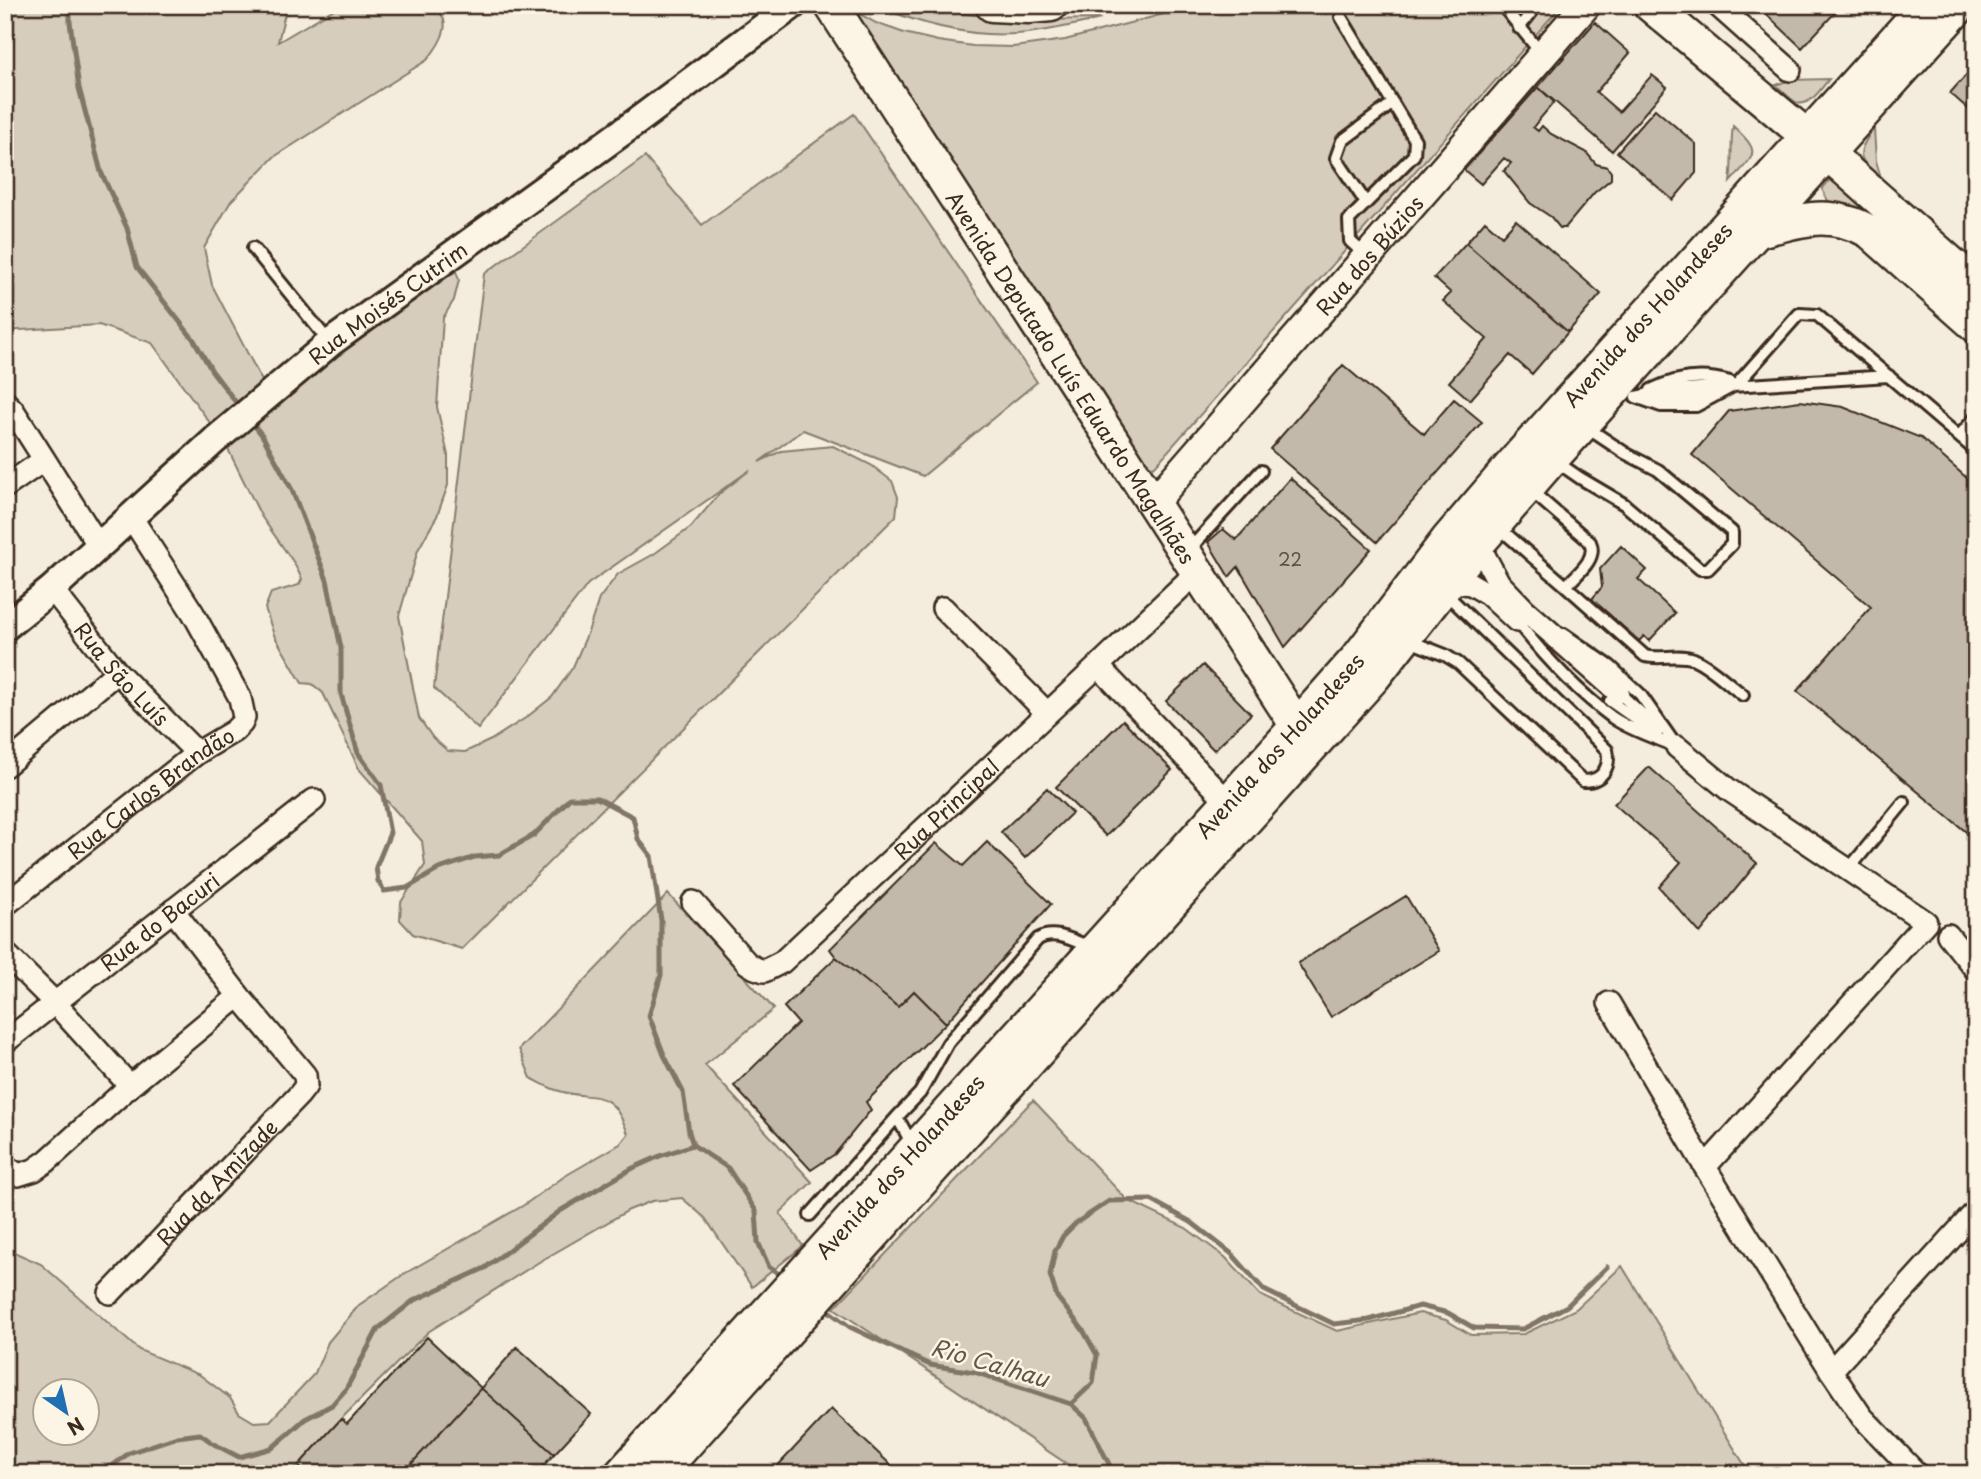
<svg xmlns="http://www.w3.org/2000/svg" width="1981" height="1479" font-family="'Playpen Sans',sans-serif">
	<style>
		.green { fill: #d6cdbd; stroke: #887c6e; stroke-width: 2; fill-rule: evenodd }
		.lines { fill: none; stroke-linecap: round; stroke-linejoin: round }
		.stream { stroke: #817466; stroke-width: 5 }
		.building { fill: #c3b9aa; stroke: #3b2a1e; stroke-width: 2 }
		.service-casing { stroke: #3b2a1e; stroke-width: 16 }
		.minor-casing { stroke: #3b2a1e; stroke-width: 26 }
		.tertiary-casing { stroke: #3b2a1e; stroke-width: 32 }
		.secondary-casing { stroke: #3b2a1e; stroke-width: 33 }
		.primary-casing { stroke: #3b2a1e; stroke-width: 37 }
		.service { stroke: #fcf5e5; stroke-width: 10 }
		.minor { stroke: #fcf5e5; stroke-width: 21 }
		.tertiary { stroke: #fcf5e5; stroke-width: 26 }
		.secondary { stroke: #fcf5e5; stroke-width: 28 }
		.primary { stroke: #fcf5e5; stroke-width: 32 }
		.labels { text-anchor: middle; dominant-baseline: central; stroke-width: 5; stroke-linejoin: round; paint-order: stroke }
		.number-label { font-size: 18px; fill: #5d4e41 }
		.street-label { font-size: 21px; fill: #3b2a1e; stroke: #fcf5e5 }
		.water-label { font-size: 23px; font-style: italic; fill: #645548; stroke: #fcf5e5 }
	</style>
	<rect width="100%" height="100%" fill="#f4eddd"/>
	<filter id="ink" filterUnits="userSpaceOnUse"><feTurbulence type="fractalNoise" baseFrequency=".0143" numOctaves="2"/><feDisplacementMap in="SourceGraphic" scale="14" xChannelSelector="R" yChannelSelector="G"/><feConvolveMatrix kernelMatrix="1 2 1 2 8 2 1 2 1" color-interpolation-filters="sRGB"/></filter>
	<g filter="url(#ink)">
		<!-- green -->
		<path class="green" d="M5 5H287L278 42 341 5H428C458 17 441 43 427 60L274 157 231 201 204 248 212 285 274 404 454 266 459 280 454 300 443 318 437 407 448 455V485L437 516 418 550 399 616 419 718 433 738 448 751 465 752 491 740 527 717 552 697 573 667 588 632 599 599 618 574 654 554 691 527 719 494 750 470 588 584 478 729 434 688 484 274 645 157 702 225 854 114 1037 382 923 476 803 430 759 462 781 451 833 446 871 465 892 481 898 497 896 516 462 949 413 934 400 920 401 902 425 865 422 841 359 769 323 693 312 684 302 683 274 635 265 608 271 593 299 585 302 579 294 563 261 516 226 445 152 343 99 325 5 331Z
			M844 5 876 23 904 33 938 41 973 46 1013 47 1065 40 1198 5H1562L1155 466 1149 468Z
			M875 5H937L959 13 991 17 1039 20 1101 19C1073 25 1045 32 1016 34 968 37 919 24 875 5Z
			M1829 79C1823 86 1810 107 1798 103 1791 101 1782 90 1776 85L1789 80Z
			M1733 126C1763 154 1755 154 1730 182 1733 163 1730 145 1733 126Z
			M1874 129 1876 161 1882 181C1859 159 1853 156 1874 129Z
			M1831 178 1872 213 1869 216 1828 201 1822 189Z
			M668 894 774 1009 705 1065 812 1182 780 1213 803 1246 752 1287 705 1218 682 1198 652 1201 629 1210 539 1262 428 1332 341 1419 298 1466 287 1474H5V1248L41 1264 139 1350 200 1375 230 1398 239 1413 254 1422 270 1421 315 1373 328 1342 359 1305 404 1274 524 1205 565 1176 620 1144 628 1134C610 1083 594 1103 556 1090 547 1087 539 1082 531 1078L519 1049ZM46 1392H88V1434H46Z
			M1033 1100 1127 1200 1186 1228 1225 1257 1260 1295 1337 1331 1420 1313 1446 1320 1471 1335 1524 1334 1576 1309 1622 1266 1750 1474H1082L834 1308Z"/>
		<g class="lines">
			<!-- stream -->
			<path class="stream" d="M70 5V22L79 88 101 172 127 228 137 267 194 340 212 371 241 409
				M249 419 262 435 292 490 327 580 341 648V694L358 753 381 785 390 833 376 867 378 881 384 891 407 888 439 869 475 857 499 855 534 835 570 798H597L633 817 638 839 651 856 661 920V975L649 1016 664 1055 683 1092 689 1132 693 1145
				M822 1306 850 1327 930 1365 974 1372 1071 1404 1086 1418 1114 1474
				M1071 1404 1093 1383 1097 1355 1083 1330 1057 1297 1050 1275 1055 1251 1063 1236 1076 1223 1109 1201 1151 1200 1191 1222 1232 1254 1264 1290 1334 1324 1369 1320 1420 1306 1448 1313 1474 1328 1523 1329 1567 1306 1607 1267
				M102 1474 129 1453 177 1437 200 1434 214 1444 239 1457 272 1448 305 1419 332 1405 346 1389 378 1329 413 1301 485 1268 560 1211 633 1168 660 1156 693 1145 728 1168 756 1211 758 1242 769 1267 786 1279"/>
		</g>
		<!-- building -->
		<path class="building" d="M1767 5H1842L1802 48 1762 10Z
			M1595 22 1630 53 1596 92 1619 112 1652 75 1667 87 1612 151 1538 87Z
			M1976 64V116L1950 93Z
			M1538 87 1554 102 1533 127 1538 131 1542 126 1551 134 1586 152 1596 164 1607 167 1611 172V179L1594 193 1565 228H1560L1551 217 1530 203 1504 171 1511 163 1504 158 1481 184 1464 170Z
			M1655 109 1696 144V173L1673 200 1617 152Z
			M1516 220 1601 294 1568 332 1466 243 1485 221 1502 236Z
			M1466 243 1568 332 1532 374 1510 355 1470 400 1449 382 1487 339 1443 301 1451 293 1434 278Z
			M1343 365 1424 434 1454 399 1482 422 1377 542 1270 449Z
			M1800 401 1843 407 1921 438 1976 486V840L1797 691 1871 607 1692 455 1729 411Z
			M1290 478 1371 549 1285 647 1238 567 1229 577 1208 542 1223 529 1236 540Z
			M1621 546 1647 570 1638 579 1675 613 1649 641 1644 636 1639 641 1592 599 1602 587 1600 569Z
			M1203 665 1251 714 1214 750 1166 701Z
			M1123 720 1172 770 1106 836 1056 787Z
			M1649 767 1757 863 1700 933 1659 887 1681 862 1614 804Z
			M1047 788 1072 813 1025 858 1001 832Z
			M987 842 1051 904 946 1023 914 991 898 1007 836 957 830 949 936 843 963 866Z
			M1406 896 1439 951 1331 1017 1298 963Z
			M836 957 898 1007 914 991 946 1023 866 1102 871 1110 835 1154 811 1170 734 1086 798 1023 784 1007Z
			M427 1337 481 1388 402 1474H307L298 1466 341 1419 347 1424Z
			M517 1347 591 1414 554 1454 481 1388Z
			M481 1388 554 1454 536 1474H402Z
			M831 1409 892 1466 884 1474H770Z"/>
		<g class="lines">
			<!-- service casing -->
			<g class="service-casing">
				<path id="service" d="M1502 5 1541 53
					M1341 17 1415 140 1414 155 1349 220 1350 241 1365 255
					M1519 28 1537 5
					M1366 203 1336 158 1342 141 1393 103
					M253 248 330 343
					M1973 330 1976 350
					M1651 390C1677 377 1704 374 1730 382
					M1636 397 1661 406H1696L1737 384 1799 314 1817 315 1976 451
					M1636 397 1669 390 1889 376
					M1658 398H1697L1708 394
					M1959 436 1976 417
					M1554 460 1580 478 1624 504 1700 569H1708L1732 544V532L1658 470 1625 453 1586 427
					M1529 489 1590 542C1598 559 1577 574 1566 586L1645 656C1661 660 1678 653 1694 659 1712 667 1728 684 1743 695
					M1497 526 1566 586
					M1187 552 1261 471
					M1515 619C1544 656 1575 690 1613 718 1632 731 1656 738 1677 747
					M1564 634 1610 666 1640 694 1677 747
					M1407 640 1445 655 1458 663 1583 781C1602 782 1611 767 1607 750L1443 591
					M1618 692 1655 726
					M1610 701 1657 734
					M1848 870 1904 802
					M912 1144 897 1117 920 1093 948 1043 1038 939C1055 929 1076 942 1092 948
					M810 1215 897 1117"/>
			</g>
			<!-- minor casing -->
			<g class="minor-casing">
				<g id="minor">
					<path d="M1717 5 1790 70"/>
					<path d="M5 402 13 410 99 546"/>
					<path d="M5 487 44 460"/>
					<path d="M1478 544 1499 583 1524 609 1618 692"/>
					<path d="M1449 581 1471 584 1488 594 1517 621"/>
					<path id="s1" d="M52 589 117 672 197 753"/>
					<path d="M943 608 1047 713"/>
					<path d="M1098 666 1228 802"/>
					<path d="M1677 747 1729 790 1926 922 1705 1167"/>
					<path d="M5 766 117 672"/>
					<path id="s2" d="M693 902 747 963 755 968 764 971 782 962 1098 666 1197 572"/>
					<path id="s3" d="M5 905 197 753 234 731 242 723 244 717 240 698 193 613 131 517"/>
					<path d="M1948 935 1976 970"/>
					<path d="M5 953 55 1003 130 1086"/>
					<path d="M1609 1003 1705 1167 1831 1371 1862 1417 1917 1474"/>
					<path id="s4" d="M5 1042 314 800"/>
					<path d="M5 1166 18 1175 34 1170 47 1161 130 1086 239 996"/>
					<path id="s5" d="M110 1293 299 1095 306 1086 305 1075 239 996 173 910"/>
					<path d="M1831 1371 1976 1211"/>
				</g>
			</g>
			<!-- tertiary casing -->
			<g class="tertiary-casing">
				<g id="tertiary">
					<path id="s6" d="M5 627 52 589 215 440 330 343 636 122 793 5"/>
				</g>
			</g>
			<!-- secondary casing -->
			<g class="secondary-casing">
				<g id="secondary">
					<path id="s7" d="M1153 503 1586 5"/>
				</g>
			</g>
			<!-- primary casing -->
			<g class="primary-casing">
				<g id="primary">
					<path id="s8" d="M831 5 1297 726 1315 731"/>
					<path d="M992 5 1029 7 1051 5"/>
					<path d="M1650 5 1820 147 1976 285"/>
					<path d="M1756 232C1798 220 1830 209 1870 232L1976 326"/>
					<path id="s9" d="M621 1474 1297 726 1358 657 1448 539 1521 454 1926 5"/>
					<path d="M659 1474 1374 677 1478 544 1552 459 1961 5"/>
				</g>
			</g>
			<!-- service -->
			<use href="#service" class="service"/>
			<!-- minor -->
			<use href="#minor" class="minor"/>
			<!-- tertiary -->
			<use href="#tertiary" class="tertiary"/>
			<!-- secondary -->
			<use href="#secondary" class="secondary"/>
			<!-- primary -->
			<use href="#primary" class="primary"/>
		</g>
	</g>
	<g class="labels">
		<!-- number labels -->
		<g class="number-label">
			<text x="1290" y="558">22</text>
		</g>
		<!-- street labels -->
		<g class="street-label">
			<text stroke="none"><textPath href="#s7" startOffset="329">Rua dos Búzios</textPath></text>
			<text stroke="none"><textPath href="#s6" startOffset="502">Rua Moisés Cutrim</textPath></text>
			<text stroke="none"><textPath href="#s9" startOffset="1549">Avenida dos Holandeses</textPath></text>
			<text stroke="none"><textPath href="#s8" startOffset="443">Avenida Deputado Luís Eduardo Magalhães</textPath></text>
			<text stroke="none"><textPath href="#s1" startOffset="110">Rua São Luís</textPath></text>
			<text stroke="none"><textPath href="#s9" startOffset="982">Avenida dos Holandeses</textPath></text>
			<text stroke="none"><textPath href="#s3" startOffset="184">Rua Carlos Brandão</textPath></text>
			<text stroke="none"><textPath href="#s2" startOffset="345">Rua Principal</textPath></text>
			<text stroke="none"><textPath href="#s4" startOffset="196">Rua do Bacuri</textPath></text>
			<text stroke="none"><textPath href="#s9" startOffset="415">Avenida dos Holandeses</textPath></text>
			<text stroke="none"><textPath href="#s5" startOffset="154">Rua da Amizade</textPath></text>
		</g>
		<!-- water labels -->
		<g class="water-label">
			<text transform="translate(990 1362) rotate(16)">Rio Calhau</text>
		</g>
	</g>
	<!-- margin -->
	<rect width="1981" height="1479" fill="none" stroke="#fcf5e5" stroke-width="28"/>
	<rect x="14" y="14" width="1953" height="1451" fill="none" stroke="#3b2a1e" stroke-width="2.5" filter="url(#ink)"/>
	<!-- north arrow -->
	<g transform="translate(66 1412) rotate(146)"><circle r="33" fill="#fcf5e5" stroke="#afa495" stroke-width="2"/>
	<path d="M0-5L12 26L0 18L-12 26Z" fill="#1f6fb2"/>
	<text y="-10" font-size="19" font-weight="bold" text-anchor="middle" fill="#3b2a1e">N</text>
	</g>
</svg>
